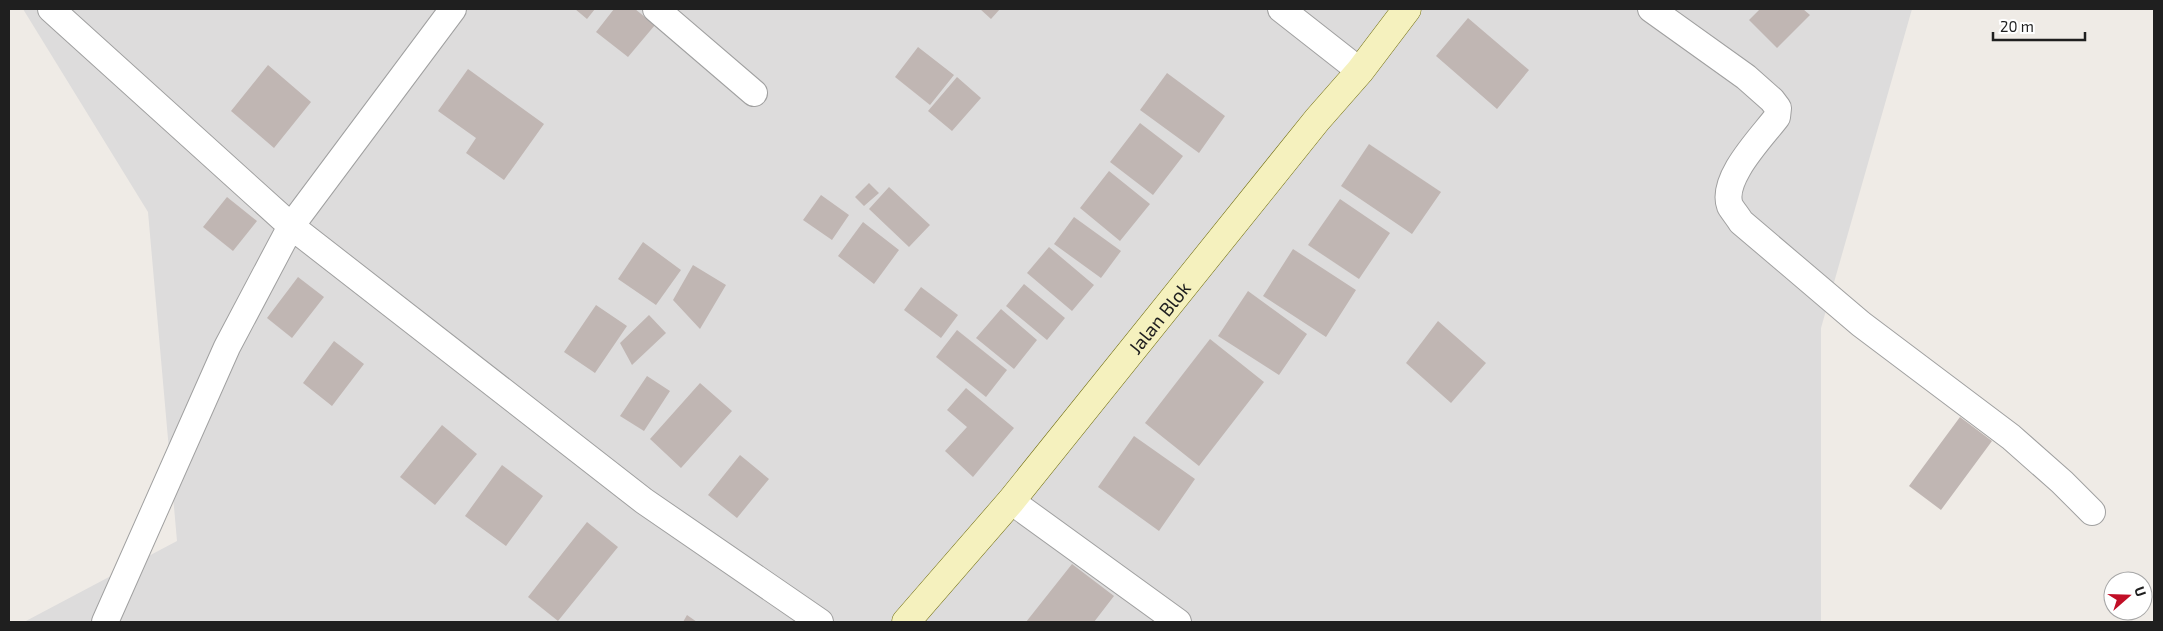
<svg xmlns="http://www.w3.org/2000/svg" width="2163" height="631" font-family="'Exo 2',sans-serif">
	<style>
		.residential { fill: #dddcdc }
		.building { fill: #c0b6b3 }
		.lines { fill: none; stroke-linecap: round; stroke-linejoin: round }
		.street-casing { stroke: #a0a0a0; stroke-width: 28 }
		.secondary-casing { stroke: #706d0d; stroke-width: 29 }
		.street { stroke: #fff; stroke-width: 26 }
		.secondary { stroke: #f5f1be; stroke-width: 28 }
		.labels { text-anchor: middle; dominant-baseline: central; stroke-width: 4; stroke-linejoin: round; paint-order: stroke }
		.street-label { font-size: 19px; fill: #1f1f1f; stroke: #fff }
	</style>
	<rect width="100%" height="100%" fill="#efebe6"/>
	<!-- residential -->
	<path class="residential" d="M23 9H1912L1821 328V622H24L177 541 148 212Z"/>
	<!-- building -->
	<path class="building" d="M575 9H595L587 19Z
		M614 9H635L655 25 628 57 596 32Z
		M980 9H1000L991 19Z
		M1760 9H1803L1810 15 1777 48 1749 20Z
		M1468 18 1529 70 1497 109 1436 56Z
		M918 47 954 75 930 105 895 77Z
		M268 65 311 102 274 148 231 111Z
		M468 69 544 124 504 180 466 153 476 138 438 111Z
		M1167 73 1225 116 1199 153 1140 110Z
		M957 77 981 98 952 131 928 111Z
		M1140 123 1183 156 1153 195 1110 162Z
		M1369 144 1441 192 1412 234 1341 186Z
		M1109 171 1150 204 1120 241 1080 208Z
		M869 183 879 193 864 206 855 197Z
		M889 187 930 225 909 247 869 209Z
		M821 195 849 215 832 240 803 220Z
		M227 197 257 221 233 251 203 227Z
		M1340 199 1390 233 1359 279 1308 245Z
		M1074 217 1121 251 1101 278 1054 244Z
		M863 222 899 250 874 284 838 256Z
		M643 242 681 270 656 305 618 279Z
		M1049 247 1094 285 1072 311 1027 273Z
		M1293 249 1356 290 1326 337 1263 296Z
		M693 265 726 285 700 329 673 300Z
		M298 277 324 297 292 338 267 318Z
		M1024 284 1065 318 1047 340 1006 306Z
		M921 287 958 315 941 338 904 310Z
		M1248 291 1307 334 1279 375 1218 336Z
		M596 305 627 326 595 373 564 352Z
		M1001 309 1037 340 1014 369 976 338Z
		M649 315 666 333 632 365 620 343Z
		M1438 321 1486 363 1451 403 1406 363Z
		M957 330 1007 370 986 397 936 357Z
		M1210 339 1264 382 1199 466 1145 423Z
		M334 341 364 364 332 406 303 383Z
		M647 376 670 391 644 431 620 416Z
		M700 383 732 411 681 468 650 439Z
		M966 388 1014 428 973 477 945 451 967 427 947 410Z
		M1960 417 1992 441 1941 510 1909 486Z
		M442 425 477 454 435 505 400 477Z
		M1134 436 1195 479 1159 531 1098 487Z
		M740 455 769 479 737 518 708 495Z
		M502 465 543 496 506 546 465 516Z
		M587 522 618 547 558 621 528 597Z
		M1072 564 1114 596 1094 622H1026Z
		M687 615 697 622H683Z"/>
	<g class="lines">
		<!-- street casing -->
		<g class="street-casing">
			<path id="street" d="M51 9 291 226 644 501 820 622
				M656 9 754 93
				M1281 9 1360 71
				M1651 9 1746 77 1772 100 1778 108 1777 117C1762 137 1720 179 1730 206 1733 211 1738 217 1741 222L1861 324 2011 437 2062 482 2092 512
				M1011 501 1178 622
				M105 622 227 347 291 226 453 9"/>
		</g>
		<!-- secondary casing -->
		<g class="secondary-casing">
			<g id="secondary">
				<path id="s1" d="M906 622 1011 501 1317 120 1360 71 1407 9"/>
			</g>
		</g>
		<!-- street -->
		<use href="#street" class="street"/>
		<!-- secondary -->
		<use href="#secondary" class="secondary"/>
	</g>
	<g class="labels">
		<!-- street labels -->
		<g class="street-label">
			<text stroke="none"><textPath href="#s1" startOffset="396">Jalan Blok</textPath></text>
		</g>
	</g>
	<!-- border -->
	<rect width="2163" height="631" fill="none" stroke="#1f1f1f" stroke-width="20"/>
	<!-- north arrow -->
	<g transform="translate(2128 596) rotate(70)"><circle r="24" fill="#ffffff" stroke="#a5a5a5"/>
	<path d="M0-4L9 19L0 12L-9 19Z" fill="#c10e26"/>
	<text y="-8" font-size="14" font-weight="bold" text-anchor="middle" fill="#1f1f1f">U</text>
	</g>
	<!-- scale -->
	<path d="M1993 32v8h92v-8" fill="none" stroke="#1f1f1f" stroke-width="2.5"/>
	<text x="2000" y="32" font-size="15" fill="#1f1f1f" stroke="#ffffff" stroke-width="4" paint-order="stroke">20 m</text>
</svg>
